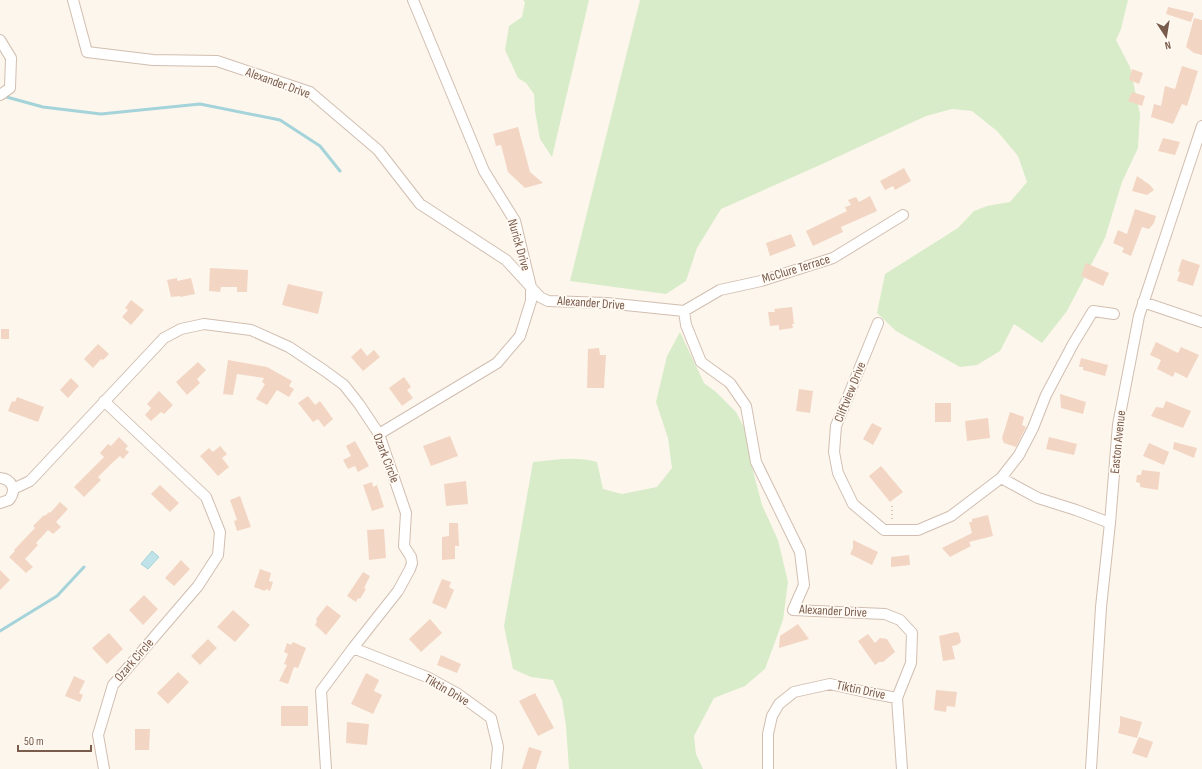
<svg xmlns="http://www.w3.org/2000/svg" width="1202" height="769" font-family="'Sofia Sans Condensed',sans-serif">
	<style>
		.green { fill: #d8ecc9 }
		.water { fill: #bfe3e8; stroke: #a5d3da }
		.lines { fill: none; stroke-linecap: round; stroke-linejoin: round }
		.stream { stroke: #a5d3da; stroke-width: 3 }
		.building { fill: #f3d5c3 }
		.minor-casing { stroke: #d1beb0; stroke-width: 12 }
		.path { stroke: #d9b8a5; stroke-width: 1.5; stroke-dasharray: 1 3; stroke-linecap: butt }
		.minor { stroke: #fff; stroke-width: 10 }
		.labels { text-anchor: middle; dominant-baseline: central; stroke-width: 3.5; stroke-linejoin: round; paint-order: stroke }
		.street-label { font-size: 13px; fill: #7a5c4d; stroke: #fffaf3 }
	</style>
	<rect width="100%" height="100%" fill="#fdf6ec"/>
	<!-- green -->
	<path class="green" d="M523 0H589L552 157 540 139 535 111 534 94 526 83 518 78 505 50 509 26 522 17 525 2Z
		M640 0H1128L1121 29 1116 40 1130 67 1140 114 1138 148 1122 182 1105 238 1067 311 1042 343 1014 324 1000 351 977 365 960 367 896 331 877 313 885 274 958 228 974 211 987 206 1010 202 1027 182 1018 156 997 131 972 111 952 109 926 116 820 165 721 209 697 248 686 281 666 294 570 281Z
		M680 332 704 383 716 392 736 412 748 435 752 467 762 505 778 540 788 582 783 620 765 669 745 686 714 698 694 736 696 754 703 769H569L566 726 562 700 553 680 531 677 513 669 504 626 533 462C554 460 576 456 597 462L603 489 622 494 657 487 672 468 668 438 656 402 667 356Z"/>
	<!-- water -->
	<path class="water" d="M152 551 159 557 148 569 141 564Z"/>
	<g class="lines">
		<!-- stream -->
		<path class="stream" d="M3 96 43 107 101 114 200 104 280 120 320 146 340 171
			M0 631 57 596 84 567"/>
	</g>
	<!-- building -->
	<path class="building" d="M1168 7 1194 13 1191 22 1166 14Z
		M1194 18 1202 20V55L1194 53 1186 47Z
		M1182 66 1198 71 1187 106 1182 104 1173 124 1151 117 1154 104 1161 106 1165 86 1175 89Z
		M1132 69 1143 73 1139 84 1129 80Z
		M1132 92 1145 96 1142 106 1128 101Z
		M518 127 530 172 543 183 525 188 508 172 501 145 496 146 493 134Z
		M1163 138 1180 142 1175 155 1158 151Z
		M904 168 911 181 895 190 893 186 885 190 880 181Z
		M1137 176 1150 185 1154 190 1147 195 1132 191Z
		M870 196 877 211 841 227 843 232 813 246 806 231 847 211 845 207 851 205 848 200 856 197 859 202Z
		M1135 209 1156 216 1154 223 1149 229 1142 227 1131 256 1122 252 1124 248 1113 243 1118 230 1127 234Z
		M791 234 796 246 770 256 766 243Z
		M1182 259 1200 265 1193 286 1177 281 1180 272 1178 271Z
		M1086 263 1109 273 1103 286 1081 276Z
		M210 268 248 270 247 292H237V287H221L220 292 209 291Z
		M177 278V281L191 278 195 294 180 297V296L171 297 167 280Z
		M288 284 323 292 318 314 282 305Z
		M131 300 144 310 131 325 122 317 128 310 125 308Z
		M792 307 794 324H792L793 328 779 330V325L770 326 768 312H775L774 309Z
		M1 329H9V339H1Z
		M1156 342 1178 353 1181 347 1199 355 1187 378 1175 372 1173 377 1157 369 1161 360 1150 355Z
		M98 344 109 354 103 360 101 359 93 368 84 359Z
		M361 348 367 356 374 350 380 357 363 371 351 357Z
		M599 348 600 355H606L604 388H587L588 349Z
		M1081 358 1108 365 1105 376 1083 370V367H1079Z
		M228 360 267 367 292 381 289 386 294 389 289 397 277 390 267 405 256 399 265 384 262 382 264 378 237 374 233 395 223 394Z
		M198 362 206 370 197 379 200 383 187 395 176 382Z
		M404 377 411 387 407 390 413 398 402 406 389 388Z
		M71 378 79 386 68 398 60 390Z
		M799 389 813 391 810 413 796 411Z
		M159 391 173 405 164 414 161 412 151 421 145 415 151 408 147 404Z
		M1060 394 1086 402 1083 414 1061 408Z
		M308 396 315 405 320 401 333 419 324 427 318 419 313 422 298 403Z
		M17 397 44 407 38 422 8 411 12 401 15 402Z
		M1166 401 1191 411 1183 428 1151 416 1156 407 1163 408Z
		M935 403H951V422H935Z
		M1010 412 1024 417 1022 425 1026 427 1016 447 1004 443 1002 438Z
		M988 418 990 438 967 441 965 421Z
		M872 423 882 428 873 445 863 439Z
		M450 436 458 456 431 466 423 446Z
		M119 437 128 446 125 449 129 452 123 459 120 456 111 464 98 477 101 480 84 497 74 487 104 457 100 453 108 444 111 446Z
		M1049 437 1077 444 1074 455 1046 449Z
		M355 441 369 466 358 472 355 466 348 469 343 460 351 456 346 446Z
		M1174 442 1197 448 1194 458 1173 449Z
		M1149 443 1169 452 1164 465 1143 456Z
		M220 446 227 454 222 458 229 467 218 476 200 456 209 448 213 452Z
		M881 466 903 492 890 502 869 476Z
		M1142 470 1160 472 1158 490 1140 487V483L1136 482 1137 475H1141Z
		M466 481 468 504 446 506 444 484Z
		M372 482 373 487 377 485 384 507 372 511 363 485Z
		M160 485 179 503 170 512 151 494Z
		M240 496 251 527 237 531 234 521 237 520 230 500Z
		M60 502 68 509 56 522 61 527 53 534 48 530 36 543 38 545 25 559 33 567 26 573 9 557 15 551 14 550 35 528 33 526 44 515 45 516 49 512 50 513Z
		M988 515 993 536 969 542 971 546 950 557 942 548 972 533 969 522H972V519Z
		M449 523H458L459 546H455V559L442 560V537L449 536Z
		M384 529 386 558 369 560 367 530Z
		M853 540 878 552 872 565 850 554 853 548Z
		M909 555 910 565 891 567V557Z
		M181 560 190 569 174 586 165 578Z
		M260 569 271 573 269 581 273 582 270 591 266 589 265 591 254 587Z
		M0 570 10 580 0 590Z
		M363 572 370 576 364 588 366 589 360 599 358 598 356 602 347 596Z
		M442 579 451 582 449 587 454 590 446 609 432 603Z
		M144 595 158 609 143 625 129 610Z
		M327 605 341 616 326 635 315 625 317 621 316 619Z
		M233 610 250 625 235 642 217 627Z
		M430 619 442 633 421 652 409 639Z
		M798 624 809 639 779 648 780 636Z
		M956 632 959 633 961 642 957 645 952 646 955 659 943 661 939 636Z
		M109 633 123 649 107 664 92 648Z
		M868 634 875 643 880 638 887 639 895 652 883 662H879L875 665 858 641Z
		M208 639 217 648 200 665 191 656Z
		M293 642 306 648 298 668 294 667 288 684 279 681 287 665 284 664 288 654 284 652 287 643 291 645Z
		M441 655 461 664 457 673 437 665Z
		M178 672 189 682 168 704 157 693Z
		M366 673 379 680 374 691 382 695 373 714 351 704Z
		M74 676 85 681 79 693 83 695 80 702 65 696Z
		M936 690 957 692 955 707 947 706 946 712 934 710Z
		M535 693 554 728 538 736 519 701Z
		M281 706H308V726H281Z
		M1120 716 1142 722 1137 738 1118 733 1120 725Z
		M347 722 369 724 367 745 346 743Z
		M135 729H150L149 750H135Z
		M1139 737 1153 742 1147 758 1132 753Z
		M529 747 542 751 536 769H522Z"/>
	<g class="lines">
		<!-- minor casing -->
		<g class="minor-casing">
			<path id="minor" d="M73 0 87 52 153 60 217 61 310 92 378 150 420 204 506 260 540 297 548 301 606 303 684 311
				M0 40 11 58 10 88 0 95
				M1143 302 1202 322
				M684 311 686 325 701 362 730 383 746 406 756 462 800 552 804 585 793 610 885 614 900 620 912 633 911 663 897 698 902 769
				M684 311 720 290 761 281 833 258 903 215
				M878 323 836 426 834 452 838 473 853 504 884 530H918L951 516 1001 478 1038 498 1076 510 1110 523
				M379 434 497 363 520 336 531 301V287L515 221 484 171 413 0
				M0 478C12 479 17 490 9 500L0 503
				M1001 478 1019 455 1033 428 1046 395 1073 344 1093 311 1114 314
				M13 489 30 481 164 338 181 329 204 324 251 330 289 347 325 371 344 385 359 404 379 434 406 513 404 546 411 557 412 563 410 569 398 591 353 648 321 691 326 769
				M353 648 427 677 458 694 491 718 498 747 496 769
				M104 769 98 735 113 685 198 586 218 555 220 532 206 497 104 401
				M768 769V734L772 716 779 704 794 692 830 684 870 693 897 698
				M1091 769 1101 607 1110 523 1118 425 1139 316 1202 126"/>
		</g>
		<!-- path -->
		<path class="path" d="M892 506V520"/>
		<!-- minor -->
		<use href="#minor" class="minor"/>
	</g>
	<g class="labels">
		<!-- street labels -->
		<g class="street-label">
			<text transform="translate(278 83) rotate(20)">Alexander Drive</text>
			<text transform="translate(519 245) rotate(74)">Nurick Drive</text>
			<text transform="translate(796 269) rotate(-17)">McClure Terrace</text>
			<text transform="translate(591 303) rotate(4)">Alexander Drive</text>
			<text transform="translate(850 392) rotate(-68)">Cliftview Drive</text>
			<text transform="translate(1118 442) rotate(-84)">Easton Avenue</text>
			<text transform="translate(386 458) rotate(69)">Ozark Circle</text>
			<text transform="translate(833 611) rotate(3)">Alexander Drive</text>
			<text transform="translate(134 660) rotate(-49)">Ozark Circle</text>
			<text transform="translate(447 690) rotate(30)">Tiktin Drive</text>
			<text transform="translate(861 690) rotate(12)">Tiktin Drive</text>
		</g>
	</g>
	<!-- north arrow -->
	<g transform="translate(1166 36) rotate(168)" stroke="#fffaf3" stroke-width="3" paint-order="stroke">
	<path d="M0-3L7 15L0 10L-7 15Z" fill="#7a5c4d"/>
	<text y="-6" font-size="11" font-weight="bold" text-anchor="middle" fill="#7a5c4d">N</text>
	</g>
	<!-- scale -->
	<path d="M18 745v6h73v-6" fill="none" stroke="#7a5c4d" stroke-width="2"/>
	<text x="24" y="745" font-size="12" fill="#7a5c4d" stroke="#fffaf3" stroke-width="3" paint-order="stroke">50 m</text>
</svg>
